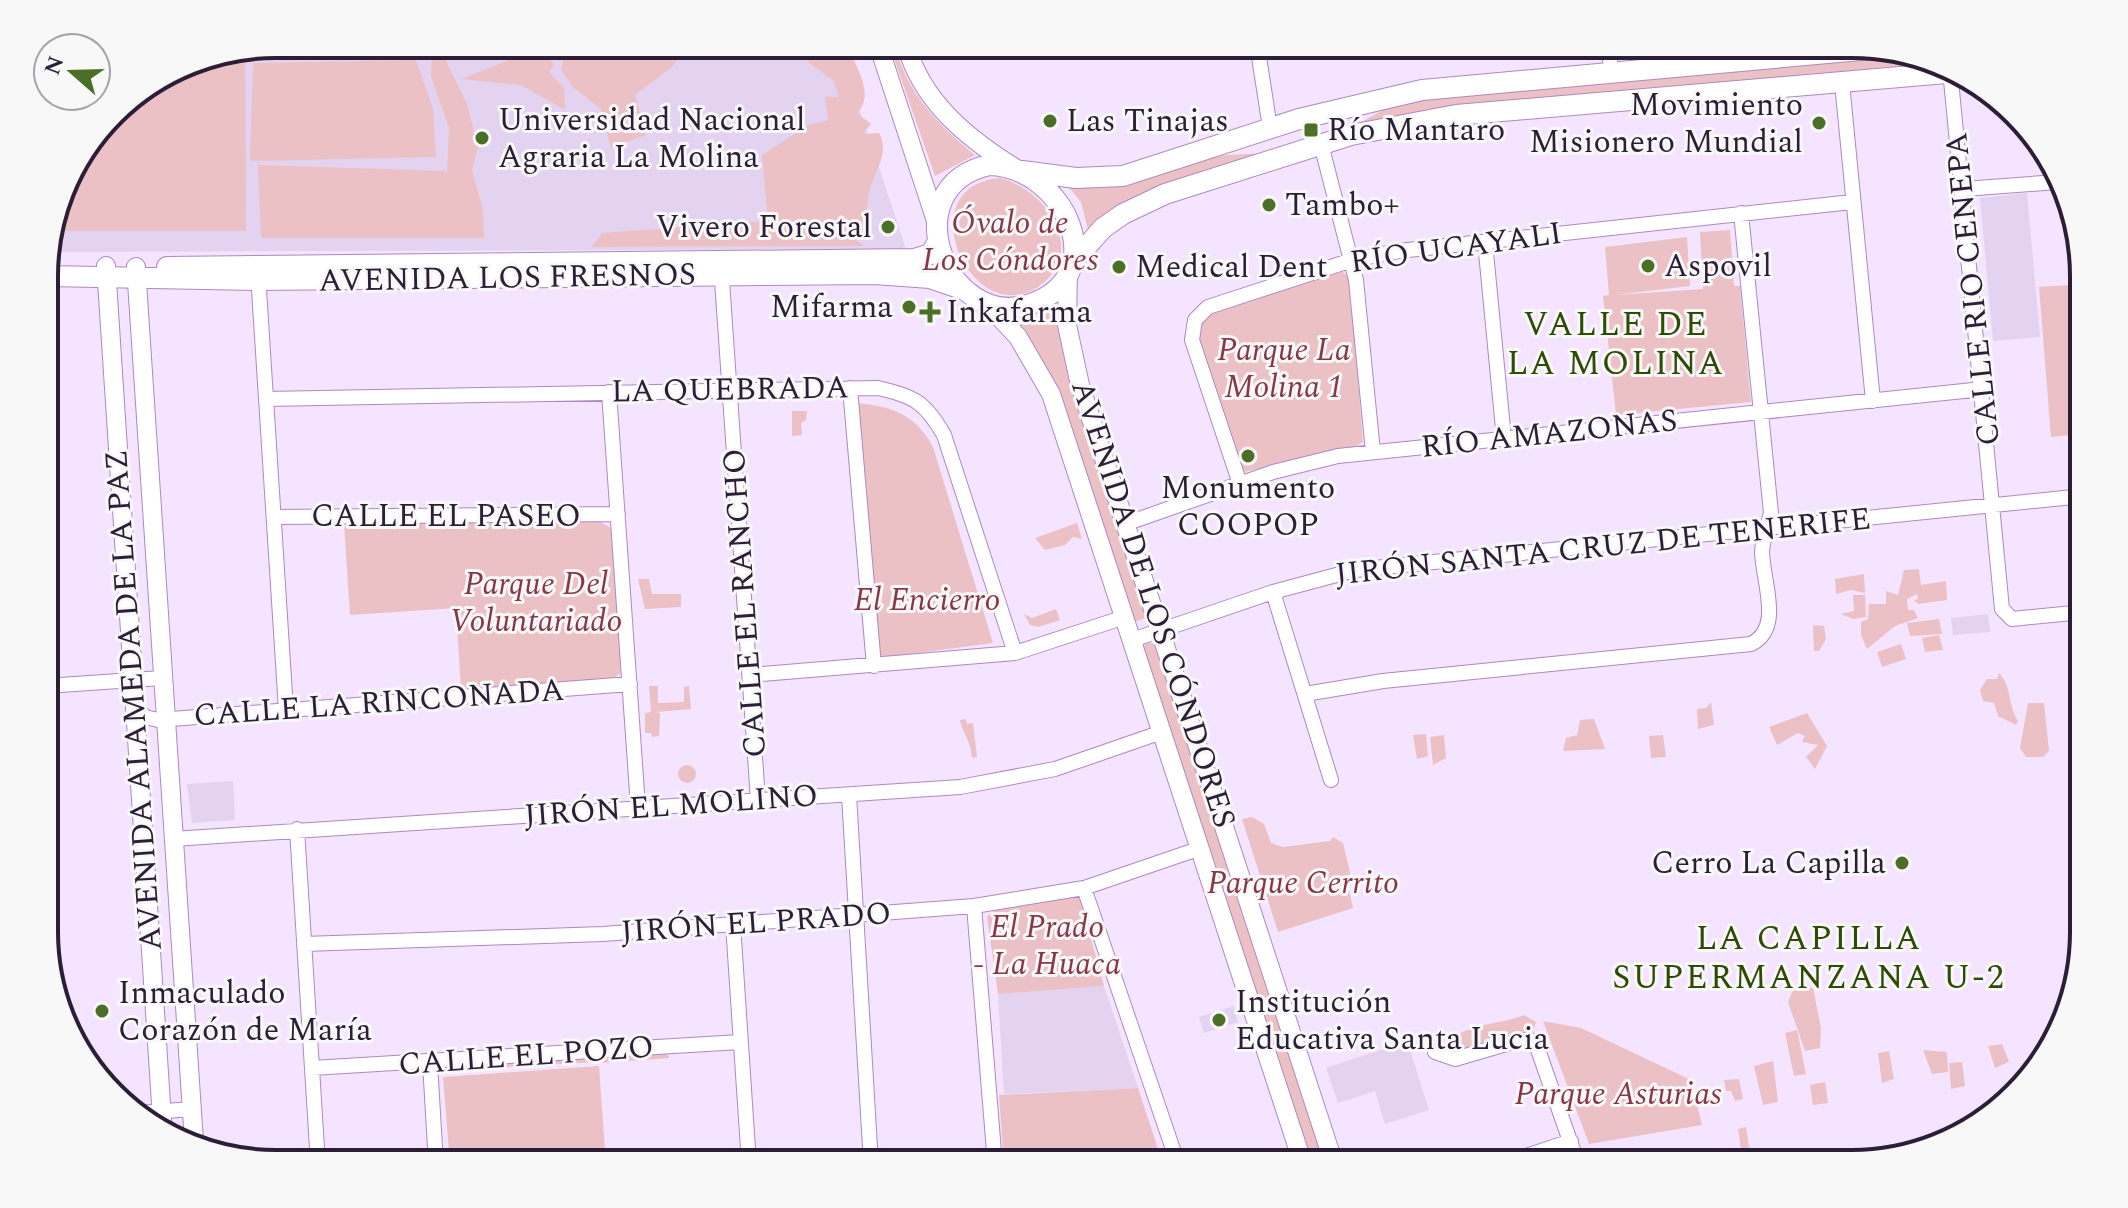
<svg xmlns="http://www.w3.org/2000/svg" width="2128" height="1208" font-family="Spectral,serif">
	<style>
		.built { fill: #e4d3f0 }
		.green { fill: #ecc1c5 }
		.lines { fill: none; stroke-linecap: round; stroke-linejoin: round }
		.minor-casing { stroke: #ad88c5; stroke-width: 16 }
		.tertiary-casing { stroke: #ad88c5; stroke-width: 20 }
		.secondary-casing { stroke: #ad88c5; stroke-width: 22 }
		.minor { stroke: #fff; stroke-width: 14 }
		.tertiary { stroke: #fff; stroke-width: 18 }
		.secondary { stroke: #fff; stroke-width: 20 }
		.poi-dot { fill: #4c6f28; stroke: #f8f8f8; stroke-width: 3 }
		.labels { text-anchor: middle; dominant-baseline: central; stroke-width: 6; stroke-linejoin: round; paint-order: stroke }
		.poi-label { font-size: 32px; fill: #2d1e37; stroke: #f8f8f8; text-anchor: start }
		.park-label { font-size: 32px; font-style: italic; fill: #883746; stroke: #f8f8f8 }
		.street-label { font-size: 32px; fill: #2d1e37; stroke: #f8f8f8 }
		.neighbourhood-label { font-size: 34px; letter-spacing: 2px; fill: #2d4b04; stroke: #f8f8f8 }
		.rim { fill: none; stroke: #2d1e37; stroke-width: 4 }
	</style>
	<rect width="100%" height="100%" fill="#f4e4ff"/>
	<!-- built -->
	<path class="built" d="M276 44H838L906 249 46 252 68 173 123 102 188 62Z
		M2027 193 2040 337 1993 341 1980 198Z
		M1988 614 1990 632 1953 635 1951 618Z
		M233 781 235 820 192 823 187 784Z
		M1104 986 1138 1088 1004 1094 998 994Z
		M1234 1006 1238 1022 1204 1033 1199 1017Z
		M1407 1041 1429 1110 1385 1124 1375 1091 1338 1103 1326 1068Z"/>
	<!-- green -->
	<path class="green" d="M276 44H406V47L302 60 267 46Z
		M486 44H543L554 66 549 72 564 88 565 110 521 85 461 79 507 61 508 49Z
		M567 44H689L672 67 635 95 646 135 611 148 601 109 573 87 561 70Z
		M801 44H847C855 67 876 93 857 113L871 124 863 134 879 133C890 152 875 171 870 189 866 204 866 220 869 235L856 240 864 246 592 247 602 233 768 221 762 155 809 125 828 120 825 96 839 98 834 81 809 63Z
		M889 44H895C904 90 939 126 975 155L935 176Z
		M432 45 440 49 467 104 478 147 472 170 483 210 484 238H261L258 165 447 171 449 128 431 77Z
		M245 50 246 231H51L68 173 123 102 188 62Z
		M1895 56 1924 63 1352 127 1399 101 1611 78Z
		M416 60 433 108 436 157 250 161 253 63Z
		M1267 153 1089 234 1081 202 1066 184 1209 156Z
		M999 178C1045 188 1090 252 1038 287 971 331 907 187 999 178Z
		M1730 230 1734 286H1740L1751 402 1616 415 1603 296 1609 295 1605 247 1687 237 1690 286 1614 295 1703 289 1700 232Z
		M1342 271 1350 279 1363 442 1353 448 1244 472 1240 469 1198 336 1201 322 1214 311Z
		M2083 284V434L2051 437 2039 287Z
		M1060 303V328L1067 367 1148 617 1134 622 1058 392 1049 371 1012 321 1043 315Z
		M857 403C894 407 915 414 933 447L993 643 881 658Z
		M792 411H807L806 420 801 423 802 435 792 436Z
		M600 522 611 528 621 667 620 674 612 679 461 689 456 608 350 615 344 523Z
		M1077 523 1082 539 1073 537 1065 545 1045 550 1035 538Z
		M1919 569 1921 585 1946 581 1947 600 1918 604 1914 600 1918 599 1917 594 1907 599 1908 610H1914L1918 618 1895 626 1867 649 1861 635V622L1868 619 1869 604H1886V591L1898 595 1904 570Z
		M1864 574 1865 593 1851 590 1836 594 1835 579Z
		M638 579H649L652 594H681V607L645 609Z
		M1853 595H1865L1866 617 1853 619 1841 614 1854 611Z
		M1056 609 1060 620 1038 627 1030 625 1024 614 1032 618Z
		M1939 619 1942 634 1910 636 1907 623Z
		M1813 625 1824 626 1826 639 1819 651H1814Z
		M1939 635 1943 650 1925 652 1922 638Z
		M1146 643H1155L1326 1164H1310L1143 647Z
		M1901 644 1906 659 1882 667 1877 652Z
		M1999 673C2012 686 2008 706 2018 721L2016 725 1998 716 1994 703 1983 701 1980 690 1987 679H1997Z
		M649 686H658V703L684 702V687L689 686 691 709 656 712 660 713 659 736 652 737 651 733H645V713L651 712Z
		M1711 702 1714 725 1698 729 1697 709 1706 708Z
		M2028 703H2044L2049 751 2043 757H2026L2020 748Z
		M1807 713 1827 746 1815 769 1806 757 1818 745 1802 742 1805 736 1798 733 1777 745 1769 727Z
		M966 719 967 724 973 723 977 757 972 758C971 740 963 735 960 720Z
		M1594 719 1605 749 1563 751 1566 738 1577 735 1580 720Z
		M1426 734 1428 756 1417 759 1413 735Z
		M1444 735 1446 758 1433 765 1430 737Z
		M1663 735 1666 757 1651 758 1649 736Z
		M678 774a9 9 0 1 1 18 0a9 9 0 1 1-18 0Z
		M1252 817 1264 824 1271 843 1283 847 1330 841 1333 837 1343 843 1350 872 1348 885 1353 908 1278 932 1242 819Z
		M1072 895 1080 899 1104 986 998 994 987 917 994 911Z
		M1795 985 1813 988 1821 1028 1820 1048 1805 1051 1788 1002Z
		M1524 1015 1536 1022 1531 1037 1456 1052 1449 1044C1462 1023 1501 1025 1524 1015Z
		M1543 1021 1581 1028 1691 1080 1702 1125 1589 1144Z
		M1797 1030 1806 1074 1794 1076 1785 1033Z
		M2002 1044 2009 1062 1995 1068 1988 1046Z
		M1923 1050 1947 1052 1948 1072 1932 1074Z
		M1889 1051 1894 1079 1882 1083 1878 1053Z
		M668 1052 669 1058 603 1063 602 1056Z
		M595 1056 596 1062 455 1070V1065Z
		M1773 1061 1778 1102 1763 1105 1754 1066Z
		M1962 1062 1965 1086 1951 1089 1949 1063Z
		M599 1066 606 1164H450L443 1077Z
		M1739 1079 1743 1099 1735 1101 1731 1091H1726L1724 1080Z
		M1825 1082 1828 1103 1813 1105 1810 1085Z
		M1138 1088 1163 1164H1004L999 1095Z
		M1746 1127 1752 1164H1743L1738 1129Z"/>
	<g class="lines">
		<!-- minor casing -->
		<g class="minor-casing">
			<path id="minor" d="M1068 44 1100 50 1120 44
				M1257 44 1270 128
				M1609 44 1611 72
				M1950 70 2002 609 2012 619 2083 612
				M1842 83 1873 401
				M1321 144 1356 280 1373 452
				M1964 189 2057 182
				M1485 242 1504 439
				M721 266 758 800
				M258 274 286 710
				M850 388 874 666
				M609 392 638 807
				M266 399 878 388C914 396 925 402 944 435L1015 653
				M1240 484 1192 340 1195 320 1208 307 1352 260 1399 251 1852 202
				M274 517 618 514
				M1125 524 1273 472 1338 456 1983 389
				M1273 592 1331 780
				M1132 640 1273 592 1355 570 2083 496
				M750 675 1015 653 1125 617
				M46 686 162 678
				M1305 694 1383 681 1751 644C1784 628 1762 580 1762 551 1763 539 1768 525 1771 513L1741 213
				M134 705 145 717 158 720 630 684
				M849 795 871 1164
				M297 829 318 1164
				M173 839 960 787 1055 769 1162 732
				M1084 888 1178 1164
				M974 906 995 1164
				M733 924 749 1164
				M304 944 603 934 974 906 1084 888 1201 848
				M1435 1052 1455 1059 1520 1040 1535 1041 1578 1164
				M430 1063 436 1164
				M312 1068 740 1042
				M139 1113 192 1109
				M1502 1164 1571 1141"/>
		</g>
		<!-- tertiary casing -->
		<g class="tertiary-casing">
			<path id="tertiary" d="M878 44 937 224
				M906 44C921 101 967 138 1015 168
				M106 266 163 1134
				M136 267 194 1142
				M1068 269 1067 325 1080 385 1334 1164
				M987 304 1018 337 1051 394 1303 1164"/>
		</g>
		<!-- secondary casing -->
		<g class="secondary-casing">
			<path id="secondary" d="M989 165C1065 167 1114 275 1031 304 947 333 891 187 989 165Z
				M1022 171 1076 178 1123 176 1299 119 1422 90 1872 49
				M1071 264 1103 228 1123 214 1165 194 1351 135 1456 115 1958 72
				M167 267 914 259 931 254 938 241
				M46 276 259 280 875 274 930 278 965 290"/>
		</g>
		<!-- minor -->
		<use href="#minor" class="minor"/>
		<!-- tertiary -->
		<use href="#tertiary" class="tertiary"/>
		<!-- secondary -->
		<use href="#secondary" class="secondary"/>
	</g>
	<!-- markers -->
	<g class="poi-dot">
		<circle cx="1050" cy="121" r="8"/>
		<circle cx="1819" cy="123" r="8"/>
		<rect x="1303" y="122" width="16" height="16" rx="4"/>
		<circle cx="482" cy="138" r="8"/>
		<circle cx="1269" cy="205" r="8"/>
		<circle cx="888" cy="227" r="8"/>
		<circle cx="1648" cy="266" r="8"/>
		<circle cx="1119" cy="267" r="8"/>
		<circle cx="909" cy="307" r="8"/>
		<path d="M926 300h8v8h8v8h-8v8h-8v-8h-8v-8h8z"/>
		<circle cx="1248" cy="456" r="8"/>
		<circle cx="1902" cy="863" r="8"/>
		<circle cx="102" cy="1011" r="8"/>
		<circle cx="1219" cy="1020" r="8"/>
	</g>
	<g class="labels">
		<!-- poi labels -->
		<g class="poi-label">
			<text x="1803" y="105" text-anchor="end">Movimiento<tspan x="1803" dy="37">Misionero Mundial</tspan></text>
			<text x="498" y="120">Universidad Nacional<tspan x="498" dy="37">Agraria La Molina</tspan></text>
			<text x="1066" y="121">Las Tinajas</text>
			<text x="1327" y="130">Río Mantaro</text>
			<text x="1285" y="205">Tambo+</text>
			<text x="872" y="227" text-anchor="end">Vivero Forestal</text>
			<text x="1664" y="266">Aspovil</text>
			<text x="1135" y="267">Medical Dent</text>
			<text x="893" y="307" text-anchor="end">Mifarma</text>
			<text x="946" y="312">Inkafarma</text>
			<text x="1248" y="488" text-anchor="middle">Monumento<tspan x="1248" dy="37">COOPOP</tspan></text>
			<text x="1886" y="863" text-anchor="end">Cerro La Capilla</text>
			<text x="118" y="993">Inmaculado<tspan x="118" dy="37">Corazón de María</tspan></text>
			<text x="1235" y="1002">Institución<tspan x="1235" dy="37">Educativa Santa Lucia</tspan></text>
		</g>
		<!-- park labels -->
		<g class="park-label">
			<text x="1010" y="223">Óvalo de<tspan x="1010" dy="37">Los Cóndores</tspan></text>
			<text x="1284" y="350">Parque La<tspan x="1284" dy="37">Molina 1</tspan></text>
			<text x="536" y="584">Parque Del<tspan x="536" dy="37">Voluntariado</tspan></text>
			<text x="927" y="600">El Encierro</text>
			<text x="1303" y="883">Parque Cerrito</text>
			<text x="1047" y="927">El Prado<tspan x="1047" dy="37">- La Huaca</tspan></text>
			<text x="1618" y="1094">Parque Asturias</text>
		</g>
		<!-- street labels -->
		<g class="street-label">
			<text transform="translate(1456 248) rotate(-8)">RÍO UCAYALI</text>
			<text transform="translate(507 278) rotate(-1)">AVENIDA LOS FRESNOS</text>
			<text transform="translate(1973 289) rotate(-96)">CALLE RIO CENEPA</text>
			<text transform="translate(730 390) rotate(-1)">LA QUEBRADA</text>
			<text transform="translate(1549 434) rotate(-6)">RÍO AMAZONAS</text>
			<text x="446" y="516">CALLE EL PASEO</text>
			<text transform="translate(1603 547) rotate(-6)">JIRÓN SANTA CRUZ DE TENERIFE</text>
			<text transform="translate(745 603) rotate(-94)">CALLE EL RANCHO</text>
			<text transform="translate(1153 604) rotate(72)">AVENIDA DE LOS CÓNDORES</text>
			<text transform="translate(134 700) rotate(-94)">AVENIDA ALAMEDA DE LA PAZ</text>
			<text transform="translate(379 703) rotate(-4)">CALLE LA RINCONADA</text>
			<text transform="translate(671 806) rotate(-4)">JIRÓN EL MOLINO</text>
			<text transform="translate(756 923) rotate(-4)">JIRÓN EL PRADO</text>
			<text transform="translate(526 1056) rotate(-4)">CALLE EL POZO</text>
		</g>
		<!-- neighbourhood labels -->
		<g class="neighbourhood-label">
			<text x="1616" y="325">VALLE DE<tspan x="1616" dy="39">LA MOLINA</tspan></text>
			<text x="1809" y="939">LA CAPILLA<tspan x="1809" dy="39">SUPERMANZANA U-2</tspan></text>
		</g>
	</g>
	<!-- crop -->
	<path d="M0 0H2128V1208H0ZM276 58H1852A218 218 0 0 1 2070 276V932A218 218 0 0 1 1852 1150H276A218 218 0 0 1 58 932V276A218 218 0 0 1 276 58Z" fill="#f8f8f8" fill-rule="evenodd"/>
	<path class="rim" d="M276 58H1852A218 218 0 0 1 2070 276V932A218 218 0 0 1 1852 1150H276A218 218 0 0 1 58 932V276A218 218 0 0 1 276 58Z"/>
	<!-- north arrow -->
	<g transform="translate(72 72) rotate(290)"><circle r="38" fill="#f8f8f8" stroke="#a7a1ab" stroke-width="2"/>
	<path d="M0-6L14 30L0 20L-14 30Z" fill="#4c6f28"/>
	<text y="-12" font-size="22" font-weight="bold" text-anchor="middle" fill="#2d1e37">N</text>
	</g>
</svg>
